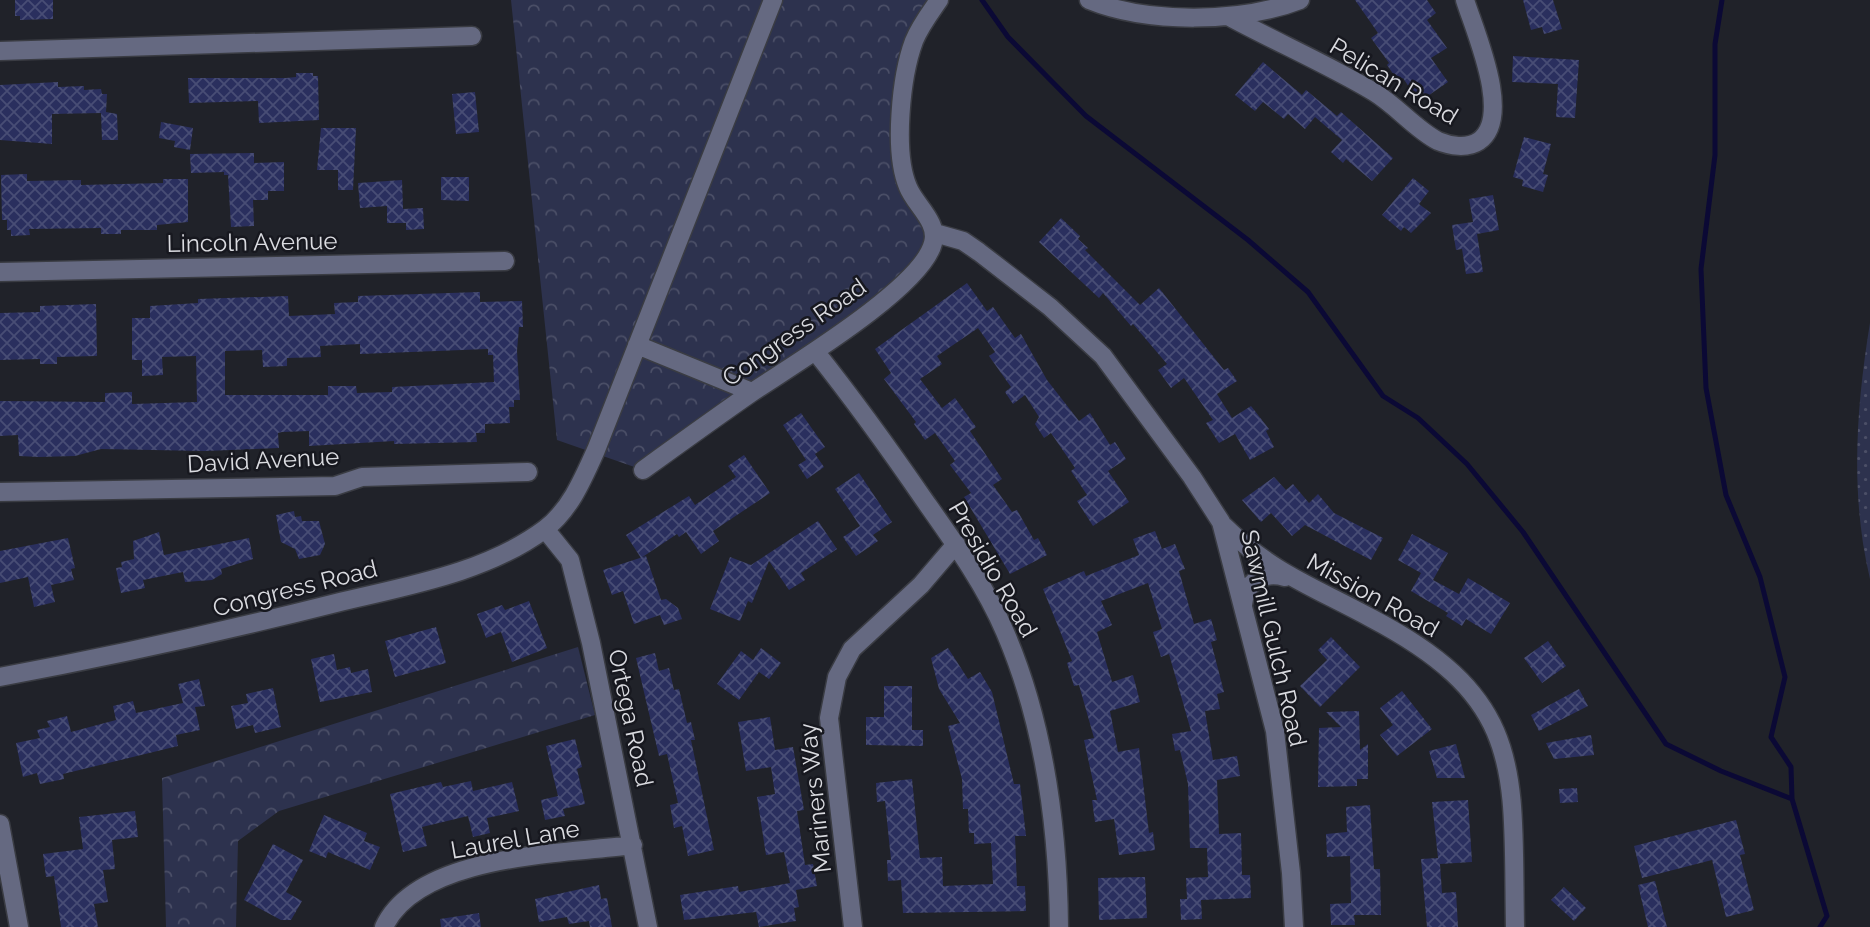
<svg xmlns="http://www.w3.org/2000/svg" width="1870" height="927" font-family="Raleway,sans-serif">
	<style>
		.grass { fill: url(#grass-dots) }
		.forest { fill: url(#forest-crowns) }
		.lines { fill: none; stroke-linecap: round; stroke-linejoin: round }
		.stream { stroke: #0b0935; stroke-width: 5 }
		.building { fill: url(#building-cross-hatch); fill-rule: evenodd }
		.minor-casing { stroke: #3a3c43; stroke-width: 21 }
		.minor { stroke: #656981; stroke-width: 18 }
		.labels { text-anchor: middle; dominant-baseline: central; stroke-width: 5; stroke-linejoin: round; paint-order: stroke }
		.street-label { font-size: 24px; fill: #dadbe0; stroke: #17181f }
	</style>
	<defs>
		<pattern id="grass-dots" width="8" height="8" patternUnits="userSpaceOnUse" patternTransform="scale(1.75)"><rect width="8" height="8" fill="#2d324e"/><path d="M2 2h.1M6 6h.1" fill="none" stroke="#4b4f67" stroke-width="1.8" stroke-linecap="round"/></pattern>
		<pattern id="forest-crowns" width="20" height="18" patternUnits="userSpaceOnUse" patternTransform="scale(1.75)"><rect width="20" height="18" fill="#2d324e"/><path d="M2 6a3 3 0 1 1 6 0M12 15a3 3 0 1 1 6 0" fill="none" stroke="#4b4f67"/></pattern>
		<pattern id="building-cross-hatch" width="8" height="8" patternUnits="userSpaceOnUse" patternTransform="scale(1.75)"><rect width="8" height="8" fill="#2a2f5e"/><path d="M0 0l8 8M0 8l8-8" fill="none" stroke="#484d75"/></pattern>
	</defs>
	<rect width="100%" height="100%" fill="#202229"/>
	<!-- grass -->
	<path class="grass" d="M1870 323V579C1850 495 1856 408 1870 323Z"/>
	<!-- forest -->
	<path class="forest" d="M511 0H939L921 26 901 145 935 233 905 282 643 470 557 440Z
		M578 647 595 715 279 811 238 841 236 927H166L162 778Z"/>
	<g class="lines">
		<!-- stream -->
		<path class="stream" d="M982 0 1008 37 1086 116 1248 240 1308 292 1383 396 1418 418 1467 464 1523 532 1666 744 1721 771 1792 799
			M1722 0 1715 44V155L1701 269 1706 388 1726 495 1760 577 1785 677 1771 737 1791 767 1792 799 1827 916 1820 927"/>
	</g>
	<!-- building -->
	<path class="building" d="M15 0H53V19L20 20V16H15Z
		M1355 0H1427L1436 13 1427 20 1447 48 1431 58 1448 82 1419 102 1403 78 1398 81 1387 65 1389 63 1371 38 1378 33Z
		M1523 0H1553L1562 29 1544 34 1542 27 1531 30Z
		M1513 56 1579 60 1575 118 1556 117 1558 84 1512 82Z
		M1263 62 1302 95 1306 90 1337 116 1341 112 1393 158 1372 181 1346 159 1343 163 1331 152 1342 140 1315 117 1305 129 1288 114 1284 119 1263 102 1255 111 1235 95Z
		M296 73H313V76H318L319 120 259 123 258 101 189 103 188 78H286L296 77Z
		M58 82V87L84 86V90L101 89 102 94H107L106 112 117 114 118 140H102L101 113 52 114V144L0 140V85Z
		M475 92 479 132 456 134 452 94Z
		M161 122 193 128 190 150 174 147 175 141 159 138Z
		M321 128H356L353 190H338V170H317Z
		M1524 137 1551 144 1543 174 1548 175 1543 192 1522 186 1523 180 1513 177Z
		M254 153V163L284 162V191H268V200H253L254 226 231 227 228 175H224V172L191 173 190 154Z
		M27 174V181L81 180V185L163 183V179H188V222L157 225V230H121V234H101V228L29 229 30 235 11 236V230H7V220H2L1 175Z
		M441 177H469V201L441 200Z
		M1413 178 1429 191 1419 204 1431 213 1411 233 1404 227 1401 231 1382 215Z
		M402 180 403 209 423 208 424 229 406 230V223H387V206L360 208 358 183Z
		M1493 195 1499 230 1477 234 1483 272 1466 274 1462 249 1456 250 1452 225 1473 222 1469 199Z
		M1061 218 1080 236 1078 239 1088 248 1085 250 1140 305 1159 288 1224 370 1228 368 1237 381 1217 394 1232 418 1251 406 1269 429 1266 431 1274 447 1250 460 1235 434 1219 443 1206 423 1213 420 1184 378 1171 388 1158 370 1167 364 1133 324 1131 326 1103 293 1099 298 1039 242Z
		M967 283 987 311 993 307 1015 338 1021 334 1047 380 1079 421 1090 413 1110 445 1115 442 1126 459 1108 471 1129 502 1093 526 1077 501 1087 495 1071 471 1075 468 1051 433 1044 438 1035 424 1039 417 1025 395 1013 404 1005 392 1011 387 989 356 995 352 978 328 937 356 942 364 920 379 942 408 955 398 976 427 970 431 1002 479 993 485 1012 512 1017 510 1034 540 1038 538 1047 555 1010 574 964 497 971 493 950 465 955 461 935 433 925 440 914 424 916 422 884 379 891 373 875 349Z
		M480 292V302L522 301 523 327H519L517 351 520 400H514V407H509L510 423 485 424V433H476L477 442 394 444V441L309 446V431L282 432 278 433 279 448 205 451 101 449 75 456 39 457 19 456 18 435 0 436V401L105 402V393L132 392V404L197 402 196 356 162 357 163 375 142 376V360H132V318H150V306L198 303V299L288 296 289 316 335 314 334 303 358 302V296ZM360 344V354L488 349V355H493L494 382 392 387V392L357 393 356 386H328V395H225V351L262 350 263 367 287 366V358L321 357 320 346Z
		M96 304 97 356 57 357V364H40V359L0 360V313L40 312V306Z
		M801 413 825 447 815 454 824 467 807 479 798 465 806 460 783 425Z
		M744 455 770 493 713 531 719 541 701 554 686 532 679 537 677 534 641 558 626 535 689 496 695 505 736 477 728 466Z
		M859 473 892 522 873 535 878 541 856 556 843 537 860 526 835 489Z
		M1274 477 1286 490 1293 484 1309 503 1318 494 1334 513 1383 538 1371 560 1305 525 1292 536 1271 513 1261 522 1242 500Z
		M294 511 295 517 301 516 302 521H319L325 544 320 555 299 559 295 549 281 542 276 515Z
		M818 521 837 549 801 573 805 580 789 590 769 561 752 603 748 601 740 621 710 609 730 557 751 565Z
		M1155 531 1162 549 1175 544 1185 569 1179 571 1194 624 1211 619 1217 640 1211 642 1224 692 1217 694 1220 709 1205 711 1213 760 1237 756 1240 776 1217 780 1219 834 1241 833 1242 875H1250L1251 898 1201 900 1202 919 1181 920 1180 899H1187L1186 878 1208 877 1207 848H1190L1188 784 1180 750 1175 751 1172 734 1191 731 1169 654 1161 657 1153 632 1162 629 1148 583 1101 601 1112 625 1097 632 1112 682 1133 675 1140 702 1110 711 1118 752 1139 748 1149 833 1153 832 1155 850 1119 855 1114 819 1095 822 1092 800H1097L1084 740 1094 738 1079 685 1074 686 1067 663 1072 661 1043 589 1084 571 1086 576 1139 555 1133 539Z
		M159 532 164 555 249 538 253 559 221 569 222 574 212 580 185 582 183 572 143 580 145 588 121 593 116 568 122 567 121 562 134 559 133 541Z
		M1412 534 1448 553 1433 580 1459 594 1468 578 1510 603 1491 634 1466 619 1462 626 1446 616 1448 613 1411 591 1421 573 1398 560Z
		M68 538 75 568 71 569 74 580 51 585 55 602 34 607 28 577 0 583V551Z
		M646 556 661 600 666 599 678 608 682 619 664 625 660 615 634 624 623 591 612 595 603 570Z
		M529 601 547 648 512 662 501 632 486 638 477 614 502 605 505 610Z
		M436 627 446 663 395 677 385 641Z
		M1331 637 1360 667 1320 707 1300 686 1327 660 1318 650Z
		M1548 641 1566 666 1542 683 1524 658Z
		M761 648 781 663 769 679 759 672 739 700 717 684 741 651 753 660Z
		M948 648 968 679 980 672 992 692 1014 784H1020L1026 836H1015L1017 886H1025L1026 911 903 913 901 880 888 881 887 860H891L885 801 877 802 876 783 912 779 920 858 942 857 943 886 993 884 991 843 974 844V833H969L968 809H963L962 779 948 726 960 723 939 689 931 658Z
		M655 653 659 671 669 668 674 690 679 689 687 723 691 722 695 740H691L714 850 688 856 682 826 674 828 670 805 678 803 667 754 659 756 636 658Z
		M334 654 337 670 350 667 351 673 368 669 372 692 320 702 311 659Z
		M199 679 205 706 195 707 200 730 176 735 178 746 63 774 64 779 40 784 37 773 23 777 16 743 40 738 37 730 50 727 47 721 67 716 71 732 116 720 113 706 133 701 136 713 183 703 178 684Z
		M884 686H912V730H923V746L866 745V717H884Z
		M273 688 281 727 255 733 253 725 236 729 231 706 248 703 246 694Z
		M1579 689 1588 706 1539 731 1531 715Z
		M1402 691 1432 729 1397 756 1380 735 1393 725 1380 708Z
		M1359 711 1360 750 1368 744V779H1357V786L1318 787 1319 728 1341 727 1326 712Z
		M770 717 775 750 793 747 804 810 797 811 805 865 813 864 817 886 796 890 799 907 794 908 796 921 759 927 756 912 684 920 680 895 738 886 739 892 790 883 784 852 766 855 757 797 775 794 771 767 746 771 738 722Z
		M1591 735 1594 755 1554 759 1546 743Z
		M575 739 582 767 577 769 585 804 563 809 565 816 545 820 541 800 558 796 546 746Z
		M1456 744 1465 778H1437L1429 751Z
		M471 781 473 791 512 782 519 811 487 818 490 833 473 837 468 816 422 827 427 846 403 852 390 794 441 782 443 787Z
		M1577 788 1578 802 1560 803 1559 789Z
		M1468 800 1472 862 1440 864 1442 893 1456 892 1458 927H1427L1421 859 1438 858 1432 802Z
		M1370 805 1374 869H1380L1381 915H1354L1355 925H1331L1330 904 1351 903 1350 856 1327 857 1326 834 1347 832 1346 807Z
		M135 811 138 837 112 840 115 869 103 870 108 902 94 904 98 927H61L54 876 46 877 43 854 83 849 79 817Z
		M324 815 367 833 364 841 380 847 370 870 328 852 326 858 309 851Z
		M1736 820 1745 854 1740 855 1754 910 1726 917 1712 860 1642 878 1634 846Z
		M273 844 303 860 286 892 302 901 291 920H281L244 900Z
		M1145 877 1147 918 1099 920 1098 878Z
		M1655 881 1667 927H1648L1638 885Z
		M599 885 601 899 607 898 612 927H590L589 921 569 924 567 917 539 922 535 899Z
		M1564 887 1586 908 1574 921 1551 900Z
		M479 913 481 927H441L440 919Z"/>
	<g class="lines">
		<!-- minor casing -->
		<g class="minor-casing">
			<path id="minor" d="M1089 0C1148 24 1241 23 1300 0
				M1228 16C1276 42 1327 64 1374 92 1397 106 1415 129 1438 141 1450 146 1467 149 1479 141 1513 117 1475 32 1465 0
				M0 51 472 36
				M935 233 963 241 979 252 1050 307 1103 356 1192 477 1221 522 1275 731 1291 873 1294 927
				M0 272 505 261
				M637 345 752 392
				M815 351C854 400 890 450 925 501 954 542 985 585 1005 632 1045 725 1058 827 1059 927
				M643 470C679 444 715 418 751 393 791 366 922 288 933 243 939 222 915 205 908 187 893 152 901 76 914 41 920 26 930 13 939 0
				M0 492 335 486 362 477 528 472
				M1224 526C1272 573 1314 587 1371 618 1527 700 1512 770 1515 927
				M545 529 570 560 591 643 648 927
				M1243 605C1245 582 1263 571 1285 577
				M0 677C113 656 225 631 336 603 406 586 486 573 545 529 570 510 583 479 596 450L773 0
				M0 824 19 927
				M384 927C418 854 564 854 633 845
				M853 927 829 718 837 677 852 649 921 585 956 544"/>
		</g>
		<!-- minor -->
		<use href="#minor" class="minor"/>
	</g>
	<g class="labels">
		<!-- street labels -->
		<g class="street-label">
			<text transform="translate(1394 81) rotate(31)">Pelican Road</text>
			<text transform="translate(252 242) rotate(-1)">Lincoln Avenue</text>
			<text transform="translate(794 332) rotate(-35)">Congress Road</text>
			<text transform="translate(263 460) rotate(-3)">David Avenue</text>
			<text transform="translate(993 569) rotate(60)">Presidio Road</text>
			<text transform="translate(295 588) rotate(-14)">Congress Road</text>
			<text transform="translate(1373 595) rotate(29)">Mission Road</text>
			<text transform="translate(1274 638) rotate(77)">Sawmill Gulch Road</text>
			<text transform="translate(631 718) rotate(78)">Ortega Road</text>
			<text transform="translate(815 798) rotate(-96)">Mariners Way</text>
			<text transform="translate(515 839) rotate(-10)">Laurel Lane</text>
		</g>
	</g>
</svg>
